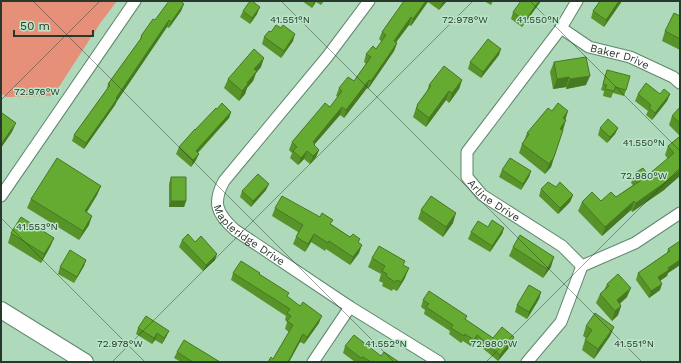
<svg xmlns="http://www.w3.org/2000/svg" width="681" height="363" font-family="'Work Sans',sans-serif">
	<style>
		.green { fill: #e68f79 }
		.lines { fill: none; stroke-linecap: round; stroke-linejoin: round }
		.minor-casing { stroke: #5e876b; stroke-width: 13 }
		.secondary-casing { stroke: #5e876b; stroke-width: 18 }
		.minor { stroke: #fff; stroke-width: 11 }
		.secondary { stroke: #fff; stroke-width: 16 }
		.wall { fill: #58932a }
		.shaded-wall { fill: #477822 }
		.building { fill: #66ab31; stroke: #477822 }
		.ticks { fill: none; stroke: #27382c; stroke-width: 1; stroke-opacity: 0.45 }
		.labels { text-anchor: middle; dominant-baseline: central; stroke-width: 3; stroke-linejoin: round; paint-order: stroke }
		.street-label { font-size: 11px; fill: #27382c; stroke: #bbe6c8 }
		.ticks-label { font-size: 10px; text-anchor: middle; fill: #27382c; stroke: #bbe6c8; stroke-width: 3; stroke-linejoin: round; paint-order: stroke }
	</style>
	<rect width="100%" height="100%" fill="#aed9bb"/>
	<!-- green -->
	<path class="green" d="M1 1H117L101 22 53 96 6 97 1 93Z"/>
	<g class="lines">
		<!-- minor casing -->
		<g class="minor-casing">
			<g id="minor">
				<path id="s1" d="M369 1 327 57 224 181C212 203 217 214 235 230L350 307 439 362"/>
				<path id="s2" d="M577 1 561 28 467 152V177L482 195 562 246 582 266"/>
				<path id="s3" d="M561 28 589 47 630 57 673 77 680 83"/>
				<path d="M1 196 135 1"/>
				<path d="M582 266 635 243 680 213"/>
				<path d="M313 362 350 307"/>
				<path d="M527 362 561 322 582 266"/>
			</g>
		</g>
		<!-- secondary casing -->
		<g class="secondary-casing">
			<path id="secondary" d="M1 310 85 362"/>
		</g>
		<!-- minor -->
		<use href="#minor" class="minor"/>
		<!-- secondary -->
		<use href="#secondary" class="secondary"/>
	</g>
	<!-- wall -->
	<path class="wall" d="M302 1H324L321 5 316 2 312 8Z
		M404 1H447L439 10 428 2 411 26 409 25 396 42 397 43 394 51 368 89 367 88 344 118 340 115 315 144V146L319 150 316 157 310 164 304 159 298 165 290 158 292 153 289 150 292 142 330 107 338 97 336 96 339 88 354 81 366 64 364 62 366 54 376 49 382 42 379 39 382 32Z
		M484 1H493L491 5Z
		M541 1 522 27 511 19 513 12Z
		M600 1H622L604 27 591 18 593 11Z
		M183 4 181 11 169 28 167 27 117 101 115 105 84 149 72 141 74 135 107 89 108 84 140 40 141 36 155 20Z
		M243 11 257 14 250 24 240 17Z
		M680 16V50L662 41 665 31Z
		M271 32 293 41 281 58 262 44 264 37Z
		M499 55 481 78 468 69 470 62Z
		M554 62 586 85 566 89V87L553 89 550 72Z
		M261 67 256 73 253 81 247 88 245 94 239 101 224 88 228 79Z
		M607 70 626 90 624 96 613 93 611 98 603 96 604 91 601 90Z
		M462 80 459 89 449 103 446 100 426 127 413 117 417 105 427 91 429 85Z
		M638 94H670L667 101 652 120 646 115 648 111 635 101Z
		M680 107V136L669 125 672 116Z
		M217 109 231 112 229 118 198 153 196 160 191 167 176 154 179 147Z
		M565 120 563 130 551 167 545 174 519 153 522 144 524 141 527 133Z
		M600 128H618L615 134 607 143 598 135Z
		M679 137 664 190 632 212 631 210 602 236 578 211 582 202 601 201 616 197 633 185 631 183 635 173 648 175 668 159 665 155 668 146Z
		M502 170 531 171 529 177 521 190 499 177Z
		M171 177 186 201 184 207H169V184Z
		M101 186 97 195 87 212 89 225 79 240 27 208 31 199Z
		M556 187 573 195 570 202 558 214 539 196 541 189Z
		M266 190 251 207 240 197 242 191Z
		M275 208 331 224 359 243V253L350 265 326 249 325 251 311 242 305 252 293 244 296 237 298 232 272 216Z
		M421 210 453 223 443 237 418 219Z
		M488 227 504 228 502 234 490 252 468 239 471 232Z
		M11 233 54 238 50 247 41 263 8 243Z
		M182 240 215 260 203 271 179 247Z
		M680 241V265L668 273 667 276 660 281V290L649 298 636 280 638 273 667 253 668 249Z
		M513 247 551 267 543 278 509 256Z
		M372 258 403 265 405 278 397 291 393 289 392 291 382 286 383 283 379 281 381 274 368 267Z
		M86 260 84 266 74 283 58 274 60 267Z
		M233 273 259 274 319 323 304 344 300 342 289 362H268L273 359 289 332 285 329 287 322 285 320 286 316 231 280Z
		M607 284 627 297 620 304 621 306 618 315 612 321 596 303 600 294 604 290Z
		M541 292 539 299 527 319 515 312 517 305Z
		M423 300 467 316 465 319 493 338 512 344 498 361 475 342 472 347 463 341 461 343 449 334 450 331 424 314 425 310 421 307Z
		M586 326 614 327 610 336 594 359 582 350 585 340 586 338 583 336Z
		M138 328 169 331 166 337 162 344 155 340 152 344 136 334Z
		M345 346 381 356 399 362H355L343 353Z
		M177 352 220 362H181L174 358Z"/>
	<!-- shaded-wall -->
	<path class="shaded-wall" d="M314 1H316L312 8Z
		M426 1H428L411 26 413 19Z
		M444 1H447L439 10 442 3Z
		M539 1H541L522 27 525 21Z
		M619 1H622L604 27 606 20Z
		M184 4 181 11 169 28 171 22Z
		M260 7 257 14 250 24 252 18Z
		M411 17 409 25 391 49 394 41Z
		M169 20 167 27 117 101 115 105 84 149 86 143Z
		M295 34 293 41 281 58 284 51Z
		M397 43 394 51 368 89 371 81Z
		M501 49 499 55 481 78 483 72Z
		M264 58 261 67 256 73 253 81 247 88 245 94 239 101 242 91 254 69Z
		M590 76 586 85 566 89 570 79Z
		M569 77 566 87 553 89 557 79Z
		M369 80 367 88 344 118 346 110Z
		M462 80 459 89 449 103 452 93Z
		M449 91 446 100 426 127 429 118Z
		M670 94 667 101 652 120 655 113Z
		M342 107 340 115 310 149 313 142Z
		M568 111 565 121 563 118Z
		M231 112 229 118 193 157 196 151Z
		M566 120 563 130 557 138 560 129Z
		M16 123 12 132 1 148V144Z
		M618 128 615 134 607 143 610 137Z
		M319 150 316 157 310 164 313 156Z
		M307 151 304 159 298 165 301 158Z
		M199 154 196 160 191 167 193 160Z
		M554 157 551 167 545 174 549 164Z
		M680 170V176L664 190 632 212 636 203Z
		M531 171 529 177 521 190 523 184Z
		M269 184 266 190 251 207 253 201Z
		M101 186 97 195 81 221 85 211Z
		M573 195 570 202 558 214 560 208Z
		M171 201H186L184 207H169Z
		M634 201 631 210 602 236 605 227Z
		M456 213 453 223 443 237 446 227Z
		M92 216 89 225 79 240 83 231Z
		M504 228 502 234 490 252 492 246Z
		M314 234 311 242 305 252 308 244Z
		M54 238 50 247 41 263 44 254Z
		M362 245 359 253 350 265 353 257Z
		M217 254 215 260 203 271 206 265Z
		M554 257 551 267 543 278 547 269Z
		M86 260 84 266 74 283 77 277Z
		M680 260V265L668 273 667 276 655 284 658 277 668 268Z
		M409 268 405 278 397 291 401 282Z
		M662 284 660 290 649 298 651 291Z
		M631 288 627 297 613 309 617 300Z
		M541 292 539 299 527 319 529 312Z
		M621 306 618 315 612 321 615 311Z
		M322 316 319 323 304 344 307 337Z
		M614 327 610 336 594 359 598 349Z
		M169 331 166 337 162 344 164 338Z
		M157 333 155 340 152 344 154 338Z
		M303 334 300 342 289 362H288Z
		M477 335 475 342 472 347 474 340Z
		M514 337 512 344 498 361 500 355Z"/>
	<!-- building -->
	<path class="building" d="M169 1H183L182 3 184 4 171 22 169 20 116 98 117 99 86 143 74 135 110 85 108 84 142 37 141 36 153 19 155 20Z
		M250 1H252L260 7 252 18 243 11Z
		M404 1H426L413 19 411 17 394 41 397 43 371 81 369 80 346 110 342 107 313 142 315 144 314 145 319 150 313 156 307 151 301 158 293 151 297 147 292 142 325 103 330 107 342 91 339 88 348 77 354 81 371 57 366 54 373 46 376 49 386 35 382 32Z
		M521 1H539L525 21 513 12Z
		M600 1H619L606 20 593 11Z
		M674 13 680 16V39L665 31Z
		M276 25 281 28 283 25 295 34 284 51 264 37 269 31 271 32Z
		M488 39 501 49 483 72 470 62Z
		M254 49 264 58 254 69 257 71 247 83 248 84 242 91 228 79Z
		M586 57 590 76 570 79 569 77 557 79 554 62Z
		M444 66 462 80 452 93 449 91 429 118 416 108 418 106 417 105 431 86 429 85Z
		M607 70 630 76 626 90 615 87 614 91 605 89 607 85 603 84Z
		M646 83 660 94 664 89 670 94 655 113 649 108 651 105 638 94Z
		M222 103 231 112 196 151 199 154 193 160 179 147 195 129V130L216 108 217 109Z
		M558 103 568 111 563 118 566 120 560 129 563 130 554 157 549 164 522 144 529 134 527 133 548 108 552 111Z
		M680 107V123L672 116Z
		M2 113 16 123 1 144V115Z
		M608 119 618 128 610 137 600 128Z
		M679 137 680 139V170L667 181 636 203 634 201 605 227 582 202 592 192 601 201 611 192 616 197 640 181 635 173 643 168 648 175 674 153 668 146Z
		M57 158 101 186 85 211 92 216 83 231 31 199Z
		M510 158 531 171 523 184 502 170Z
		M258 174 269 184 253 201 242 191Z
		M171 177H186V201H171Z
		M548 182 556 187 560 182 573 195 560 208 541 189Z
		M282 196 320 217 322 213 333 220 330 224 350 237 353 234 360 239 358 242 362 245 353 257 329 241 328 243 314 234 308 244 296 237 303 225 275 208Z
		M431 196 456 213 446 227 421 210Z
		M21 217 54 238 44 254 11 233Z
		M492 220 504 228 492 246 471 232 478 221 488 227Z
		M188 234 195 242 201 236 217 254 206 265 182 240Z
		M520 235 554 257 547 269 513 247Z
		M680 241V260L668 268 669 270 658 277 662 284 651 291 638 273 670 251 668 249Z
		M379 246 405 261 403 265 409 268 401 282 397 280 395 282 386 276 387 274 382 271 385 266 372 258Z
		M70 250 86 260 77 277 60 267Z
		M241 261 260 273 259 274 289 293 287 296 300 306 303 302 322 316 307 337 303 334 288 362H268L271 357 273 359 293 325 287 321 291 316 287 313 290 309 233 273Z
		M618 274 631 288 617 300 621 306 615 311 600 294 609 286 607 284Z
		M529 285 541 292 529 312 517 305Z
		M429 291 467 316 465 319 493 338 502 327 514 337 500 355 477 335 474 340 465 334 464 336 451 328 453 325 426 307 429 304 423 300Z
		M595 313 614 327 598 349 585 340 592 330 586 326Z
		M146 316 169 331 164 338 157 333 154 338 138 328Z
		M354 335 381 356 384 352 399 362H371L363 357 361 358 345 346Z
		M184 340 220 362H193L177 352Z"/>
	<!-- ticks -->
	<path class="ticks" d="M33 1 394 362M281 1 642 362M530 1 680 151M1 100 100 1M1 218 145 362M112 362 473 1M486 362 680 168"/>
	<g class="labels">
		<!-- street labels -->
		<g class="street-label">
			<text stroke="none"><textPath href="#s3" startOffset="66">Baker Drive</textPath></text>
			<text stroke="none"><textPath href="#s2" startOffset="248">Arline Drive</textPath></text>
			<text stroke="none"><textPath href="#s1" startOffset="301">Mapleridge Drive</textPath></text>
		</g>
	</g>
	<g class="ticks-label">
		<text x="290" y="23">41.551°N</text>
		<text x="465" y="23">72.978°W</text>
		<text x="538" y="23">41.550°N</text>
		<text x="37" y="95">72.976°W</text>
		<text x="644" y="146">41.550°N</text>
		<text x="644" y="179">72.980°W</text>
		<text x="37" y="230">41.553°N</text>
		<text x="120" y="347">72.978°W</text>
		<text x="386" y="347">41.552°N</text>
		<text x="494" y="347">72.980°W</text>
		<text x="634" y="347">41.551°N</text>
	</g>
	<!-- border -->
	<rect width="681" height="363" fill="none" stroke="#27382c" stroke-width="4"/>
	<!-- scale -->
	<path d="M14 30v6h79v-6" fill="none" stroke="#27382c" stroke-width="2"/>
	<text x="20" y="30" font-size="12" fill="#27382c" stroke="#bbe6c8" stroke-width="3" paint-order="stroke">50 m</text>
</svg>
